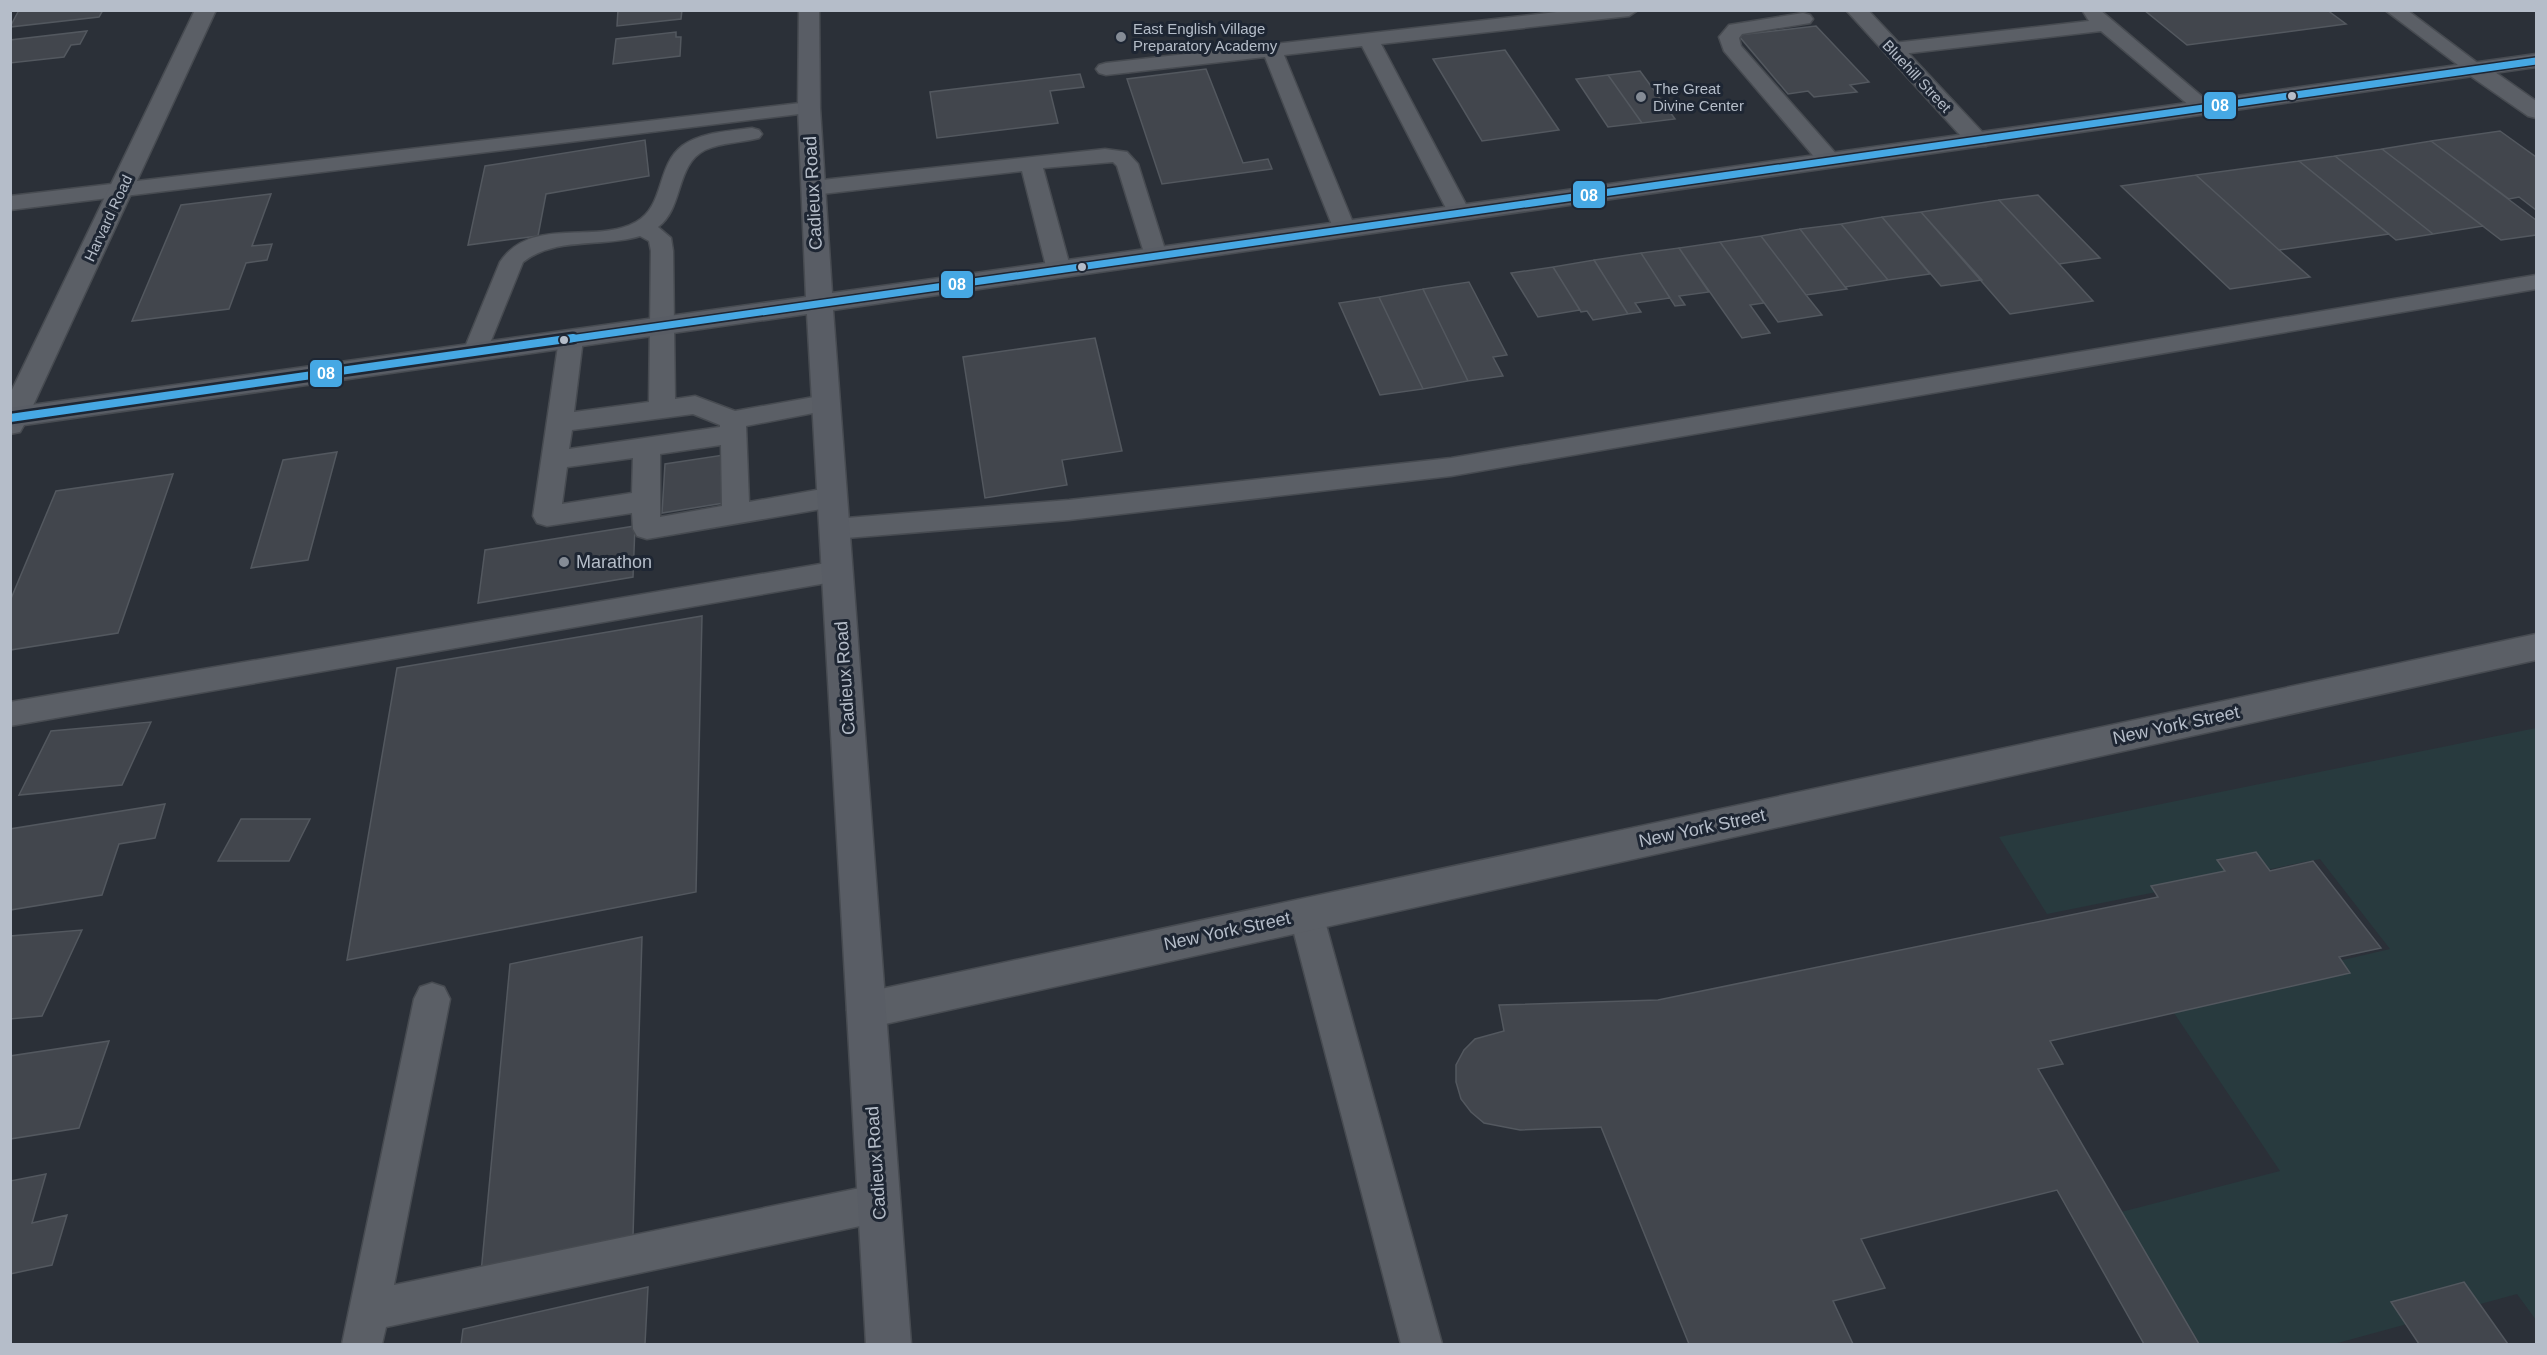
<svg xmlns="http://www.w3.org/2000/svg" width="2547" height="1355" font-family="Helvetica,sans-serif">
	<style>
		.green { fill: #283a3e }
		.building { fill: #42464d; stroke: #53585f; stroke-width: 1.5 }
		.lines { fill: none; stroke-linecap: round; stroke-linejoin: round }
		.lane-casing { stroke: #474b51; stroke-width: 3 }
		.street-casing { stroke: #474b51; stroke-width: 3 }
		.secondary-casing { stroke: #474b51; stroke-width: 3 }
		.lane { fill: #5b5f66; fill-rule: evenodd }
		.street { fill: #5b5f66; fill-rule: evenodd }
		.secondary { fill: #595d65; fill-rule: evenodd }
		.bus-1-far1-casing { stroke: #1e2633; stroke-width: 10 }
		.bus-1-casing { stroke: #1e2633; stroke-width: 13 }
		.bus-1-far1 { stroke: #46a8e4; stroke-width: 7 }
		.bus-1 { stroke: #46a8e4; stroke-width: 8 }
		.poi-dot { fill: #858c96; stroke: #1e2633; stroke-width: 2 }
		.bus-dot { fill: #b5bdc9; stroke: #1e2633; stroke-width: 2 }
		.labels { text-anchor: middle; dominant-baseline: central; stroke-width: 6; stroke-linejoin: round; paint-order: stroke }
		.far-poi-label { font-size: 15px; fill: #b5bdc9; stroke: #1e2633; text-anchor: start }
		.far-street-label { font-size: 15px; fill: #b5bdc9; stroke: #1e2633 }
		.street-label { font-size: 18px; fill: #b5bdc9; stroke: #1e2633 }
		.poi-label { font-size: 18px; fill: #b5bdc9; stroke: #1e2633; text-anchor: start }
		.line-badge { stroke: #1e2633; stroke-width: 2 }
		.badge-label { font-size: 16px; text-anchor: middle; font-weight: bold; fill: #fff }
	</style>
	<rect width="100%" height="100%" fill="#2b3038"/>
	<!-- green -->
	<path class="green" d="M2536 728V1320L2517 1294 2334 1344H2200L2121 1212 2280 1171 2166 1001 2390 949 2320 859 2047 914 1999 837Z"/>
	<!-- building -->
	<path class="building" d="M19 10H103L99 17 10 27Z
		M618 10H682L681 19 617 26Z
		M2144 10H2327L2346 24 2187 45Z
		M1816 26 1869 82 1850 85 1857 92 1814 97 1808 91 1788 94 1738 35Z
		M87 31 80 44 71 45 64 57 10 63V40Z
		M676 32V37H681L680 56 613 64 616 39Z
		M1505 50 1559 130 1482 141 1433 59Z
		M1206 69 1243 163 1268 159 1272 169 1162 184 1127 79Z
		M1640 71 1675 119 1642 123 1608 75Z
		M1080 74 1084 87 1050 91 1058 123 937 138 930 92Z
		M1608 75 1642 123 1608 127 1576 79Z
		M2500 131 2536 157V210L2519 197 2509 199 2431 141Z
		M645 140 649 176 546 194 538 236 468 245 485 166Z
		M2431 141 2536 220V235L2501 240 2382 149Z
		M2382 149 2483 226 2433 234 2335 156Z
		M2335 156 2433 234 2396 240 2299 161Z
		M2299 161 2389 234 2279 250 2196 175Z
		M2196 175 2279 250 2310 277 2230 289 2121 186Z
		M271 194 252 246 272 244 267 260 246 263 229 309 132 321 181 205Z
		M2038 195 2100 258 2059 264 1999 200Z
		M1999 200 2059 264 2093 301 2010 314 1921 212Z
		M1921 212 1982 280 1941 286 1882 217Z
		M1882 217 1930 274 1888 280 1841 224Z
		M1841 224 1888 280 1845 287 1800 229Z
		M1800 229 1845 287 1847 289 1806 295 1761 236Z
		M1761 236 1806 295 1822 315 1778 322 1720 242Z
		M1720 242 1764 303 1750 305 1770 333 1742 338 1679 248Z
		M1679 248 1709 292 1679 296 1685 305 1675 306 1641 253Z
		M1641 253 1670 298 1635 303 1641 312 1628 314 1594 260Z
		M1594 260 1628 314 1593 320 1587 311 1581 312 1553 267Z
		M1553 267 1580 310 1538 317 1511 273Z
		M1469 282 1507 355 1493 357 1503 376 1468 381 1423 289Z
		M1423 289 1468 381 1423 389 1379 297Z
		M1379 297 1423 389 1380 395 1339 303Z
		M1095 338 1122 451 1062 460 1067 485 985 498 963 357Z
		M337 452 308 560 251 568 283 460Z
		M730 454V502L662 513 665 464Z
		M173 474 118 633 10 650V601L56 491Z
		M635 526 633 577 478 603 485 550Z
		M702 616 696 892 347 960 397 668Z
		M151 722 122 785 19 795 51 731Z
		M165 804 155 838 119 844 102 895 10 910V829Z
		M241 819H310L289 861H218Z
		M2256 852 2270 871 2313 861 2381 948 2339 957 2350 973 2050 1041 2063 1064 2038 1069 2199 1344H2144L2057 1190 1861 1239 1885 1288 1833 1301 1853 1344H1689L1601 1127 1520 1130 1484 1123 1471 1112 1461 1099 1456 1082V1065L1464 1050 1475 1039 1504 1031 1499 1005 1658 1000 2158 897 2151 886 2225 871 2217 860Z
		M82 930 42 1016 10 1019V936Z
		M642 937 633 1236 481 1273 510 964Z
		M109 1041 79 1128 10 1139V1056Z
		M46 1174 32 1223 67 1215 52 1265 10 1274V1181Z
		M2464 1282 2508 1344H2419L2391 1302Z
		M648 1287 645 1344H461L463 1329Z"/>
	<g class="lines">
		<!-- lane casing -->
		<g class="lane-casing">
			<path id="lane" d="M1574 10H1638L1629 16 1381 44 1471 214 1468 219H1452L1449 214 1362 46 1284 55 1356 230 1353 235H1337L1334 230 1265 57 1106 75 1099 73 1096 69 1099 65 1106 63Z
				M2082 10H2100L2211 104 2214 108 2211 112H2197L2101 31 1893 55 1883 49 1893 43 2089 21Z
				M2385 10H2407L2487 70 2484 74H2470Z
				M1803 13 1810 15 1813 19 1810 23 1742 34 1739 38 1741 46 1838 156 1841 161 1838 166H1822L1724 51 1719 37 1729 25Z
				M809 102 816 104 819 108 816 112 10 210V196Z
				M752 128 759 130 762 134 759 138C741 143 722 142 705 150 675 165 684 208 658 227L671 238 673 251 675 399 695 396 735 411 825 395 834 397 838 403 834 409 746 426 749 502 833 487 843 490 846 497 843 504 833 507 647 539 637 536 633 529 632 513 547 526 537 523 533 516 559 339 562 333 571 331 580 333 583 339 574 412 649 402 651 251 649 241 640 236C602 248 556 236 523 262L484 358 475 360 466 358 463 352 500 262C532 215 595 245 636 222 665 206 656 166 682 146 701 132 730 131 752 128ZM693 414 720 425V427L569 449 572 430ZM721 445 722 506 660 517V454ZM633 458 632 493 562 504 567 467Z
				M1105 149 1127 152 1138 164 1167 256 1164 261H1148L1145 256 1117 166 1113 162 1043 168 1071 270 1067 275H1051L1047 270 1022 171 813 195 805 193 802 188 805 183 813 181Z
				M2536 275V289L1451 476 1069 520 834 539 824 536 820 529 824 522 834 519 1069 500 1451 458Z
				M838 561 848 564 852 571 848 578 838 581 10 726V702Z
				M1306 899 1318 903 1323 914 1442 1344H1401L1289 914 1294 903Z
				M432 983 444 987 450 999 394 1285 879 1184 893 1189 898 1203 893 1217 879 1222 386 1327 382 1344H342L414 999 420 987Z"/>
		</g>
		<!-- street casing -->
		<g class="street-casing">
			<path id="street" d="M195 10H216L24 425 20 432 10 434V394Z
				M1846 10H1868L1986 136 1990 141 1986 146H1970Z
				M2477 63 2485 65 2536 101V118L2528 116 2469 75 2466 70 2469 65Z
				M2536 634V660L867 1028 853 1023 847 1010 853 997 867 992Z"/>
		</g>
		<!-- secondary casing -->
		<g class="secondary-casing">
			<path id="secondary" d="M799 10H819L820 108 832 293 2536 54V67L833 310 911 1344H866L807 314 10 427V408L806 297 798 108Z"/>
		</g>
		<!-- lane -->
		<use href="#lane" class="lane"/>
		<!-- street -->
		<use href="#street" class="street"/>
		<!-- secondary -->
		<use href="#secondary" class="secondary"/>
		<!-- bus-1-far1 casing -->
		<g class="bus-1-far1-casing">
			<path id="bus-1-far1" d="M563 340 2536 61"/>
		</g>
		<!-- bus-1 casing -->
		<g class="bus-1-casing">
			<path id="bus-1" d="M10 418 573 338"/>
		</g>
		<!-- bus-1-far1 -->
		<use href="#bus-1-far1" class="bus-1-far1"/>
		<!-- bus-1 -->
		<use href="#bus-1" class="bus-1"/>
	</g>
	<!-- markers -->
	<g class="poi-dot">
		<circle cx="1121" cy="37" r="6"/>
		<circle cx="1641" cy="97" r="6"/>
		<circle cx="564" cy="562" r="6"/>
	</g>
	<g class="bus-dot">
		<circle cx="2292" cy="96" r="5"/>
		<circle cx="1082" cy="267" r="5"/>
		<circle cx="564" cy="340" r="5"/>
	</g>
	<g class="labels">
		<!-- far-poi labels -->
		<g class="far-poi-label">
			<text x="1133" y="28">East English Village<tspan x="1133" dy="17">Preparatory Academy</tspan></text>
			<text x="1653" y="88">The Great<tspan x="1653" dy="17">Divine Center</tspan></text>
		</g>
		<!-- far-street labels -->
		<g class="far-street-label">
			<text transform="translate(1917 76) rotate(47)">Bluehill Street</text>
			<text transform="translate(108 218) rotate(-65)">Harvard Road</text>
		</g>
		<!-- street labels -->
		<g class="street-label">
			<text transform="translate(813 193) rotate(-93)">Cadieux Road</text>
			<text transform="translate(845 678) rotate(-94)">Cadieux Road</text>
			<text transform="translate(2176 725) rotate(-12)">New York Street</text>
			<text transform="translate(1702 828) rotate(-12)">New York Street</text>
			<text transform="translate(1227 931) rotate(-12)">New York Street</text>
			<text transform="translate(876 1163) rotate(-94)">Cadieux Road</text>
		</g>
		<!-- poi labels -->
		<g class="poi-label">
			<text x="576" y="562">Marathon</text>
		</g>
	</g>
	<g class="line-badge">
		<rect x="2203" y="91" width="34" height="29" rx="6" fill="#46a8e4"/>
		<rect x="1572" y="180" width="34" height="29" rx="6" fill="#46a8e4"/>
		<rect x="940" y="270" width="34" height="29" rx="6" fill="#46a8e4"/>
		<rect x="309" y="359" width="34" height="29" rx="6" fill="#46a8e4"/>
	</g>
	<g class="badge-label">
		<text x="2220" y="111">08</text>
		<text x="1589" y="201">08</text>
		<text x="957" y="290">08</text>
		<text x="326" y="379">08</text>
	</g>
	<!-- border -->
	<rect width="2547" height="1355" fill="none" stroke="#b5bdc9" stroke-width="24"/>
</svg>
